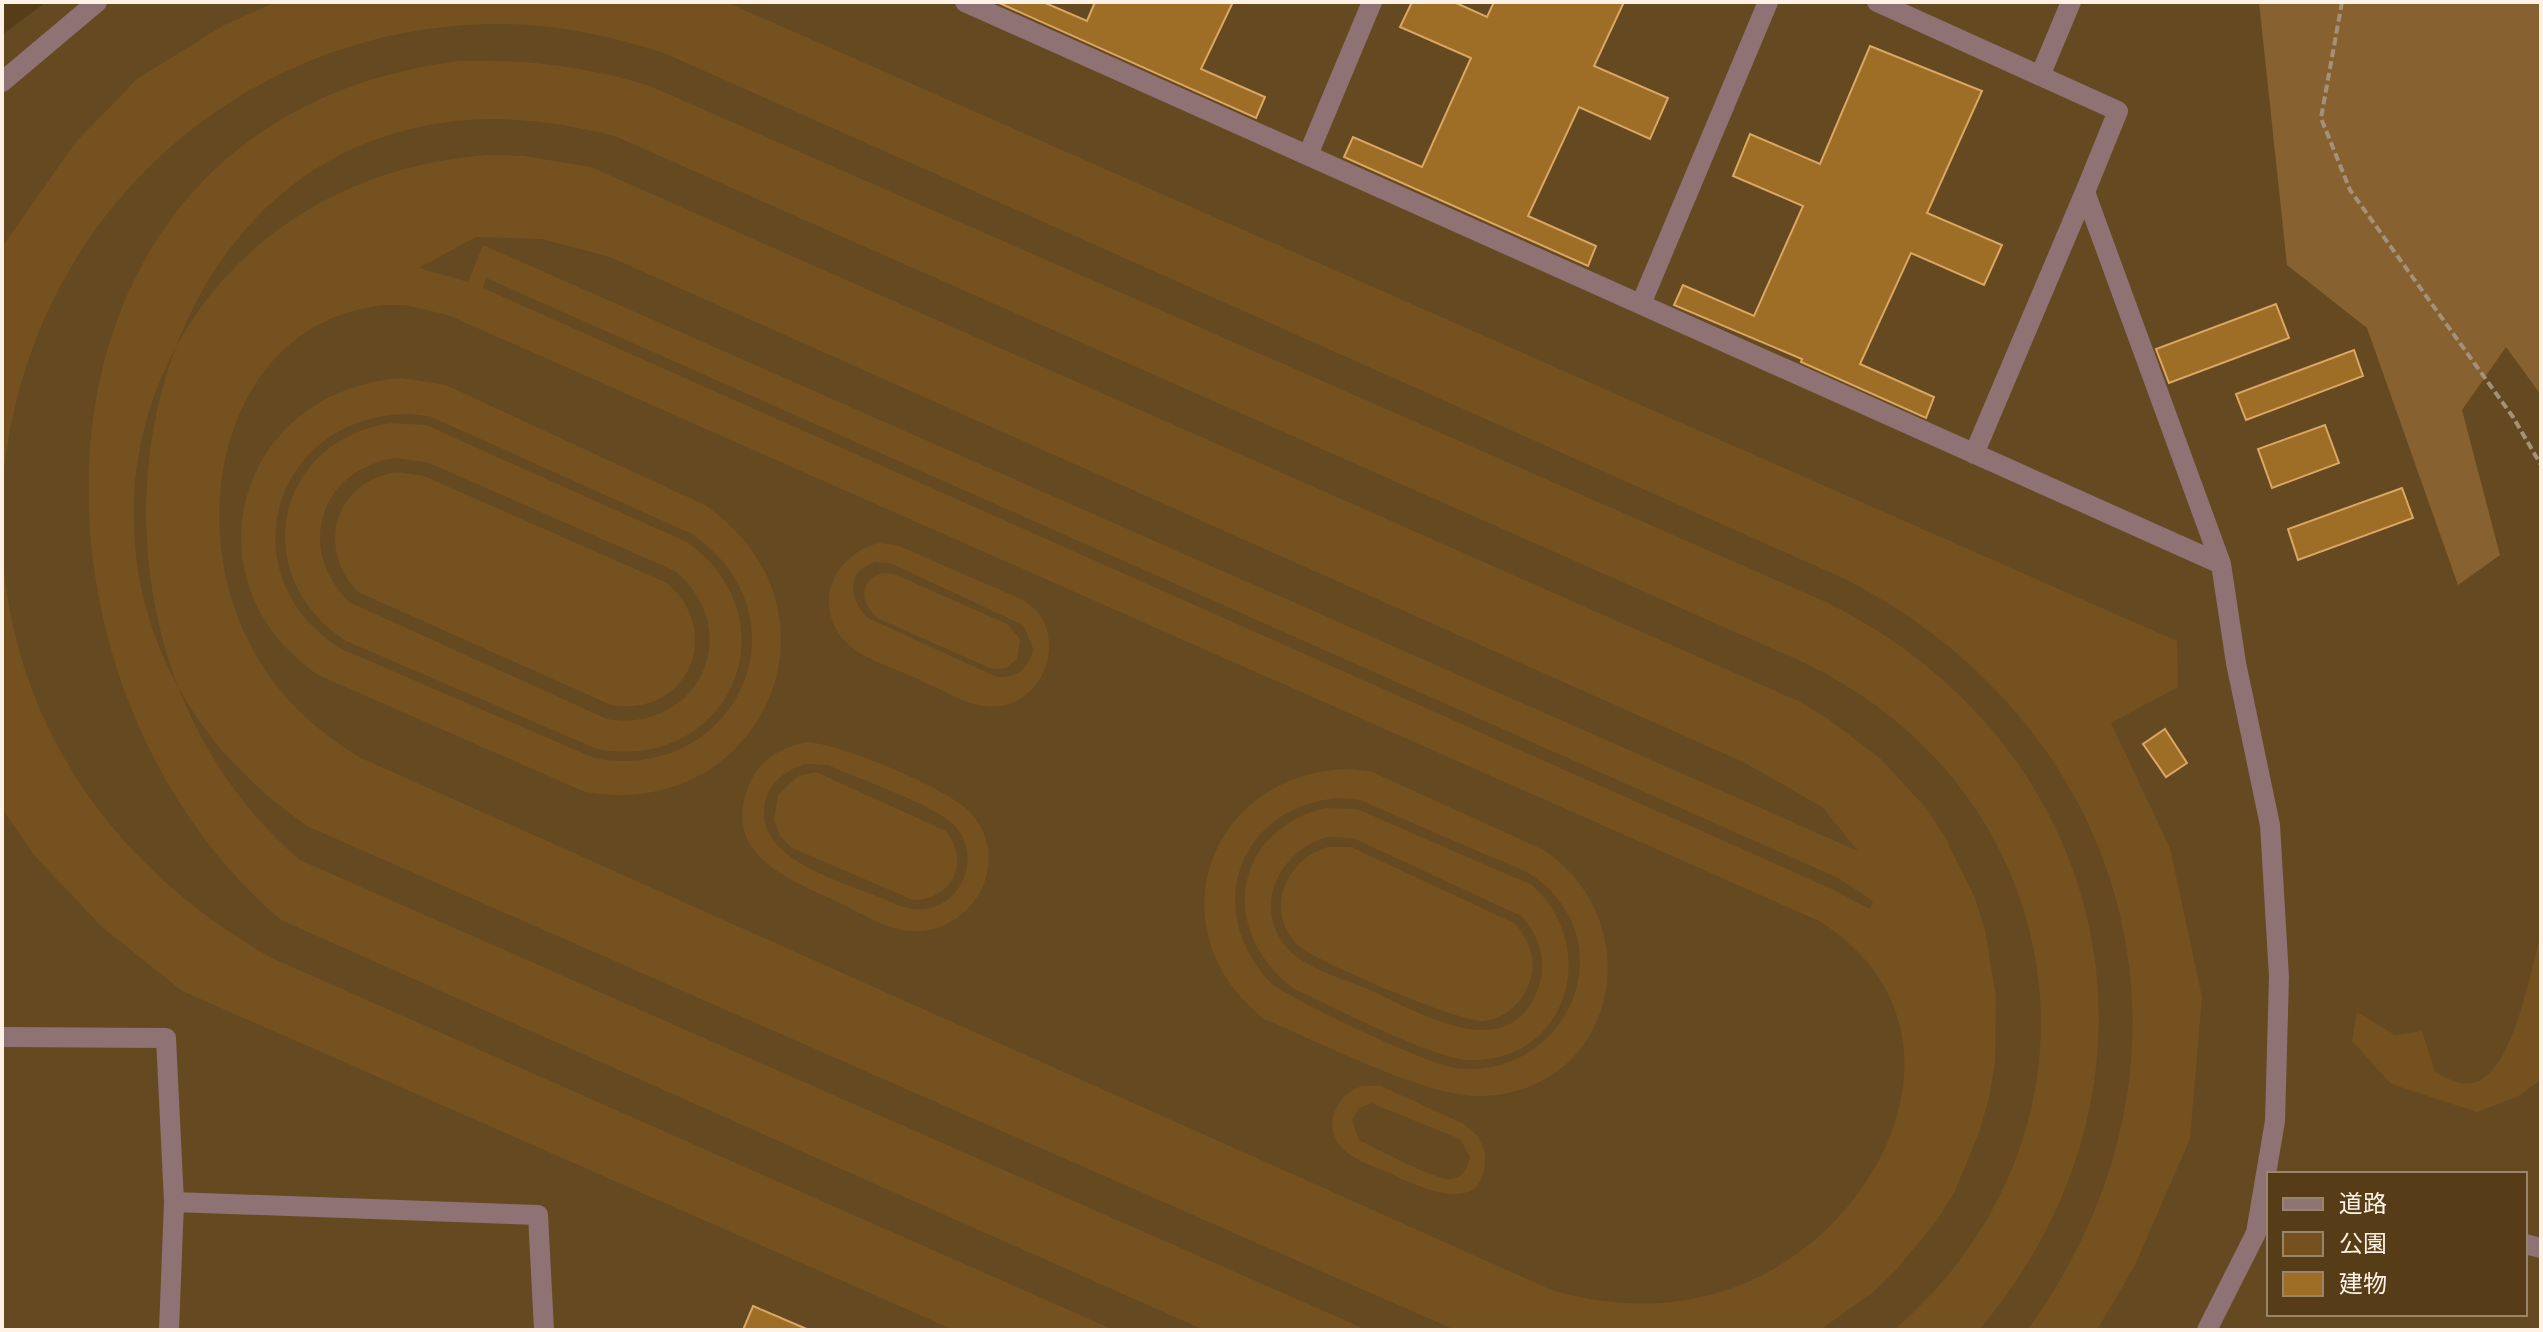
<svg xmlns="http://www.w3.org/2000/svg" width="2543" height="1332" font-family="Karla,'Noto Sans JP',sans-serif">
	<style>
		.built { fill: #654921; fill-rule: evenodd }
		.green { fill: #74511f; fill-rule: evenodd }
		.forest { fill: #876230 }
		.building { fill: #9e6d26; stroke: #dba763; stroke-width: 2 }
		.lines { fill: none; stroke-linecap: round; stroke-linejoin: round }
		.path { stroke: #a59178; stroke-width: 4; stroke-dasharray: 8 4; stroke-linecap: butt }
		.minor { stroke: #8f7274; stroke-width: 20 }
	</style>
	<rect width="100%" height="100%" fill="#573c18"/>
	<!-- built -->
	<path class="built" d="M46 2H2503L2541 93V1330H2V35ZM2269 1174H2525V1314H2269Z"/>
	<!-- green -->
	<path class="green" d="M276 2H726L2177 641 2178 687 2111 723 2170 848 2202 997 2190 1139 2135 1265 2097 1330H2027C2222 1064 2138 731 1847 580L664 53C613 37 562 25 509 24 237 19 14 229 2 501V247L75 143 137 79 224 25Z
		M459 61C525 59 586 66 650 86L1826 602C2115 745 2188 1083 1979 1330H1894C2127 1129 2074 786 1796 659L617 137C156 9 0 604 300 860L1367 1330H1204L281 920C0 683 0 119 459 61Z
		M489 155 524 156 591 167 1798 701 1827 718 1881 759 1927 809 1945 837 1975 898 1985 930 1996 997 1995 1064 1989 1098 1980 1130 1955 1191 1938 1219 1896 1270 1872 1293 1820 1330H1455L309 827C2 620 121 181 489 155ZM476 237 542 239 610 257 1745 763 1822 807 1858 851 483 245 468 282 419 268ZM486 278 1838 878 1873 901 1870 909 1832 889 483 288ZM384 305H405L448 315 1819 921C1977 1020 1893 1217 1750 1281 1686 1309 1620 1309 1554 1291L359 757C312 728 272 690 248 640 185 515 224 323 384 305Z
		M402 378 446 385 705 505C856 609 764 823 585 792L318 675C181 580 238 389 402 378ZM409 414 429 416 692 534C813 617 736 785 594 758L342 649C224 577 273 414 409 414Z
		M392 423 426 425 687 542C797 621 728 774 597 749L346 641C247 577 273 440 392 423ZM396 458 429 463 675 571C747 631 698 734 607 719L349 602C295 548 320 469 396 458Z
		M397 472 424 476 667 583C725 633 687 718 611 705L358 592C315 547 335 481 397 472Z
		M2 534C7 721 114 870 274 959L1114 1330H954L182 991 102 927 33 854 2 808Z
		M879 543 897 545 1021 599C1041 610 1050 627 1049 649 1047 685 1016 714 978 705 956 700 933 685 911 676 888 666 859 658 842 638 833 627 828 612 829 598 831 571 853 549 879 543ZM875 562 890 563 1023 625 1033 648C1030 668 1017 678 997 677L868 618C849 599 845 572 875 562Z
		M882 573 894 574 1007 624 1020 639 1017 659 1006 668 992 669 877 618C861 603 857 582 882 573Z
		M807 742C839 743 952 790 972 814 1014 864 971 936 909 931 886 929 862 914 842 904 793 881 721 857 748 787 758 760 781 747 807 742ZM805 764 828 765C858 779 933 804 954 825 982 854 964 904 925 909 910 911 897 905 884 899 843 881 749 859 766 799 772 780 787 770 805 764Z
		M1350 769 1370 771 1544 850C1653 924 1616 1093 1481 1096 1427 1098 1318 1041 1264 1019 1151 930 1209 771 1350 769ZM1341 798 1360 800C1400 818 1441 835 1482 853 1505 863 1533 871 1550 890 1622 965 1554 1081 1455 1068 1430 1065 1285 998 1269 981 1201 907 1241 804 1341 798Z
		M816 772 946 831C971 862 952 900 913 900L792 848 780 836 774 820 778 795 798 776Z
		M1325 808 1357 809 1532 885C1601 947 1568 1062 1470 1060 1434 1060 1332 1006 1294 989 1219 933 1230 832 1325 808ZM1327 837 1353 838 1521 916C1540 937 1548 962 1538 989 1508 1069 1417 1011 1368 989 1344 979 1310 970 1291 952 1250 911 1277 852 1327 837Z
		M1328 847H1351L1514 923C1530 940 1538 962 1529 984 1522 1003 1505 1019 1484 1021 1464 1024 1316 962 1299 946 1263 912 1285 859 1328 847Z
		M2541 933V1080L2517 1097 2477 1112 2391 1084 2352 1041 2357 1012 2395 1035 2422 1031 2435 1072C2448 1079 2461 1087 2476 1082 2514 1069 2531 968 2541 933Z
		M1362 1086H1381L1464 1124 1478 1136 1485 1152C1489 1222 1419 1187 1387 1172 1373 1166 1354 1160 1343 1149 1321 1126 1336 1095 1362 1086ZM1371 1103 1460 1139 1470 1157C1468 1168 1462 1178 1450 1179 1435 1180 1376 1148 1359 1140L1352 1120 1359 1108Z"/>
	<!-- forest -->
	<path class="forest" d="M2259 2H2541V395L2506 347 2462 410 2500 555 2458 585 2367 328 2287 265Z"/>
	<!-- building -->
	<path class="building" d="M997 2H1043L1087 21 1095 2H1233L1201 69 1265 97 1256 118Z
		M1412 2H1454L1487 17 1494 2H1624L1594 66 1668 98 1650 139 1579 107 1528 216 1596 246 1588 266 1344 157 1353 137 1422 167 1471 58 1400 27Z
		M1870 46 1982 91 1927 213 2002 245 1984 285 1911 253 1860 364 1934 397 1926 418 1801 362 1802 359 1674 305 1683 285 1754 316 1803 206 1733 176 1750 134 1820 164Z
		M2276 304 2289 338 2169 383 2156 349Z
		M2354 350 2363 376 2246 420 2236 394Z
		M2325 425 2339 463 2272 488 2258 449Z
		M2402 488 2413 518 2298 560 2288 529Z
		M2165 729 2187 763 2166 777 2143 744Z
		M753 1306 809 1330H743Z"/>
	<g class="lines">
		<!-- path -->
		<path class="path" d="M2342 2 2321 118 2350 190 2513 417 2541 465"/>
		<!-- minor -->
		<path class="minor" d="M965 2 2221 564
			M1877 2 2118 111 2085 192 2221 564 2236 663 2270 825 2279 977 2275 1121 2256 1233 2207 1330
			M2040 76 2071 2
			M2 82 97 2
			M1308 155 1372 2
			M1641 304 1768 2
			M1974 454 2085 192
			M2 1037 166 1038 174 1202 169 1330
			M174 1202 538 1215 544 1330
			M2525 1244 2541 1248"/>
	</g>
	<!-- border -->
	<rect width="2543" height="1332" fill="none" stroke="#fdf2e5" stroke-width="8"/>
	<!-- legend -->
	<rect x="2267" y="1172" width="260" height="144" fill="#573c18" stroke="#99856a" stroke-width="2"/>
	<rect x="2283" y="1198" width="40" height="12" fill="#8f7274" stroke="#99856a" stroke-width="2"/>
	<text x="2339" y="1212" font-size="24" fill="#fdf2e5">道路</text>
	<rect x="2283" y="1232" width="40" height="24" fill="#74511f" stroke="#99856a" stroke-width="2"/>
	<text x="2339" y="1252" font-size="24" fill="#fdf2e5">公園</text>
	<rect x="2283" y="1272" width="40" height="24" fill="#9e6d26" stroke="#99856a" stroke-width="2"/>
	<text x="2339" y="1292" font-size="24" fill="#fdf2e5">建物</text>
</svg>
